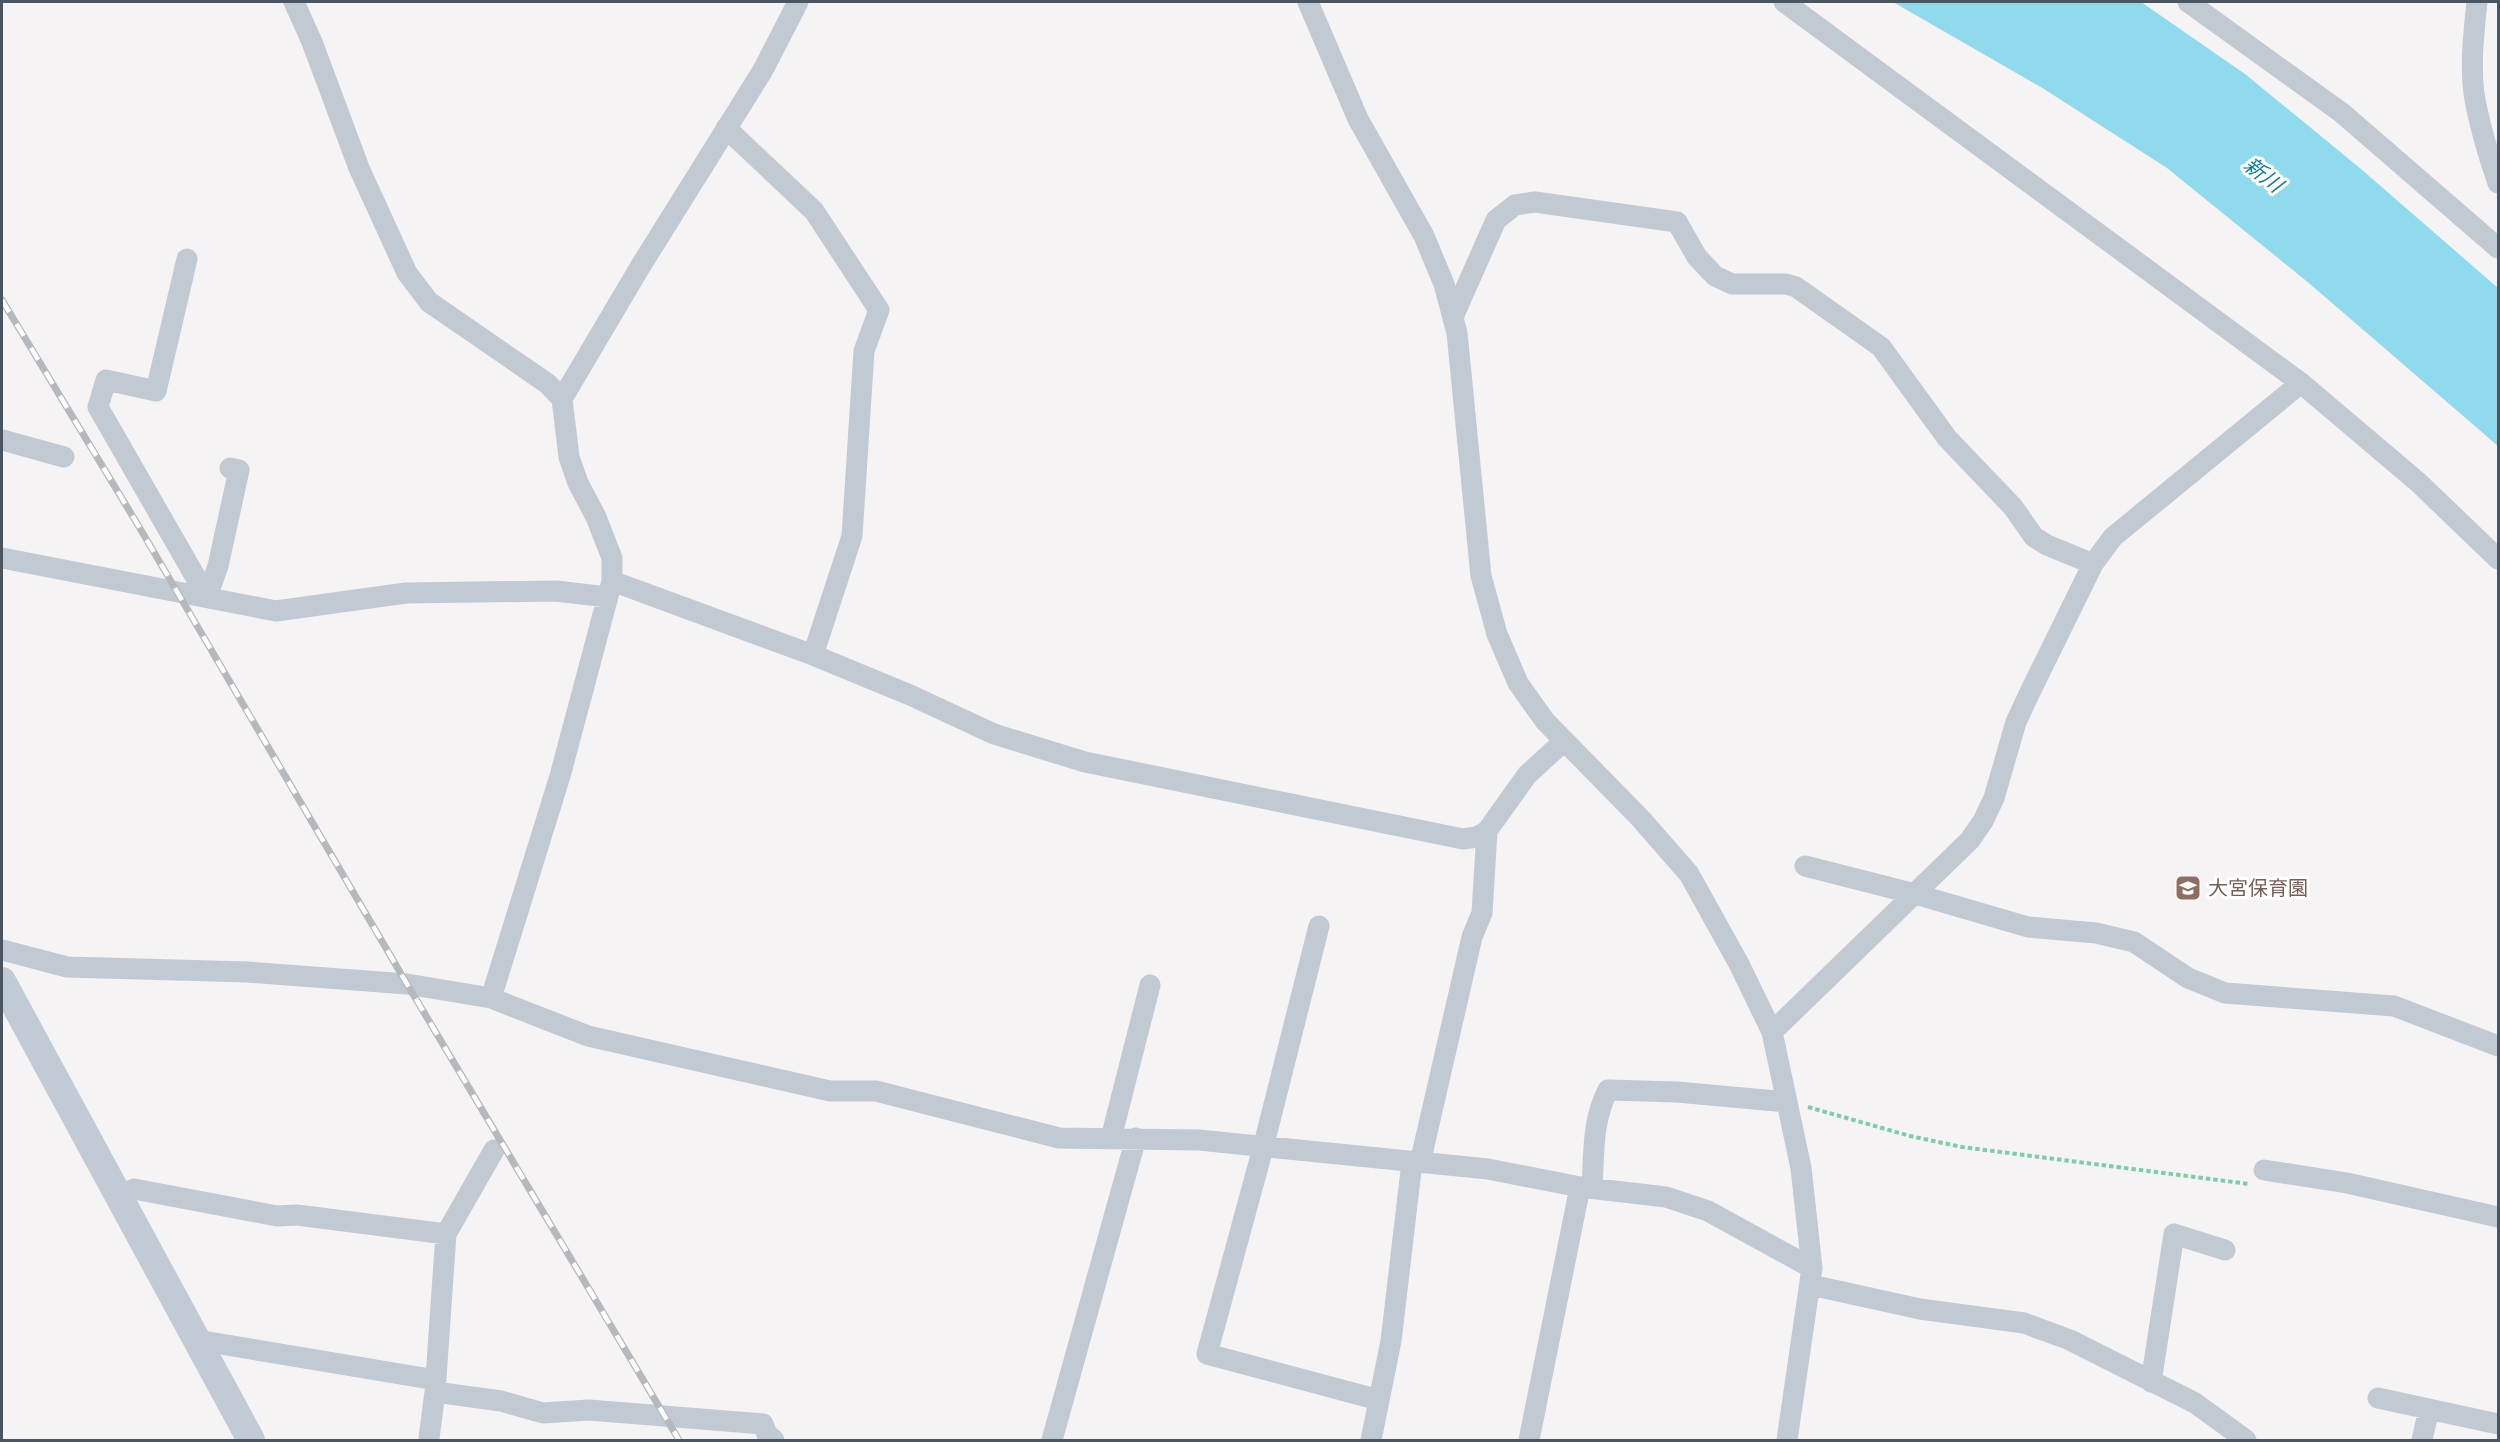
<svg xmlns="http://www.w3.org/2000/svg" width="2500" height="1442" font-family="'Fira Sans','Noto Sans JP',sans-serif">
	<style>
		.water { fill: #90daee }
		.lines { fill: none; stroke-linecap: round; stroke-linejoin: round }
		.path { stroke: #7ad0a6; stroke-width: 4; stroke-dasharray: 4.5 3; stroke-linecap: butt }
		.street { stroke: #c1cad2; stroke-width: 21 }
		.secondary { stroke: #c1cbd6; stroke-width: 28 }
		.rail-casing { stroke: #b5b8bd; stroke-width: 7 }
		.rail { stroke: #fff; stroke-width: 4.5; stroke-dasharray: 14; stroke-linecap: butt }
		.labels { text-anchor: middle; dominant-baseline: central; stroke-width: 6; stroke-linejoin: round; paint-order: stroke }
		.education-label { font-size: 20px; fill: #785e54; stroke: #fff; text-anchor: start }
		.water-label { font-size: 21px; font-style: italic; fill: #0c7c9b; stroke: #fff }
	</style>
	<rect width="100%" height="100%" fill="#f5f3f3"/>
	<!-- water -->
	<path class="water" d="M1893 2H2141L2245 74 2361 169 2498 288V446L2310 284 2167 168 2044 89Z"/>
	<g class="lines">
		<!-- path -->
		<path class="path" d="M1808 1107 1910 1136 1962 1147 2249 1184"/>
		<!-- street -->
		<path class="street" d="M294 2 312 42 359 168 407 273 429 302 548 384 562 399 569 457 578 483 596 517 612 558V581L560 776 491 998
			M1308 2 1358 119 1424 236 1444 284 1457 333 1481 576 1497 634 1518 683 1545 721 1641 819 1689 874 1739 964 1772 1032 1801 1168 1812 1268 1787 1440
			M1784 2 2301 383 2419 483 2498 559
			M2188 2 2342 113 2498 248
			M2477 2C2474 32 2470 63 2474 94 2479 124 2488 154 2498 183
			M726 128 814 211 879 310 864 351 852 536 813 655
			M187 259 156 391 106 380 98 407 207 597
			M1453 317 1496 220 1515 205 1535 202 1677 222 1697 257 1715 276 1732 284H1786L1796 287 1881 347 1947 438 2013 507 2034 537 2047 545 2093 564
			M562 399 640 267 763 70 798 2
			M2 440 64 457
			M2 558 276 611 406 593 556 591 607 597
			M612 581 813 655 910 695 994 734 1085 762 1463 839 1477 837 1487 831 1527 775 1564 741
			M207 597 218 566 239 470 230 468
			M1805 866 1915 894 2028 927 2096 933 2134 942 2188 978 2225 993 2394 1006 2498 1046
			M1319 926 1263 1148 1207 1354 1379 1400
			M2 950 67 967 248 972 407 984 491 998 588 1036 830 1091H876L1059 1138 1199 1140 1488 1169 1580 1187 1666 1197 1708 1211 1812 1268
			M1772 1032 1970 840 1983 821 1994 798 2016 722 2030 692 2093 564 2113 537 2301 383
			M1111 1138 1150 985
			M1420 1163 1472 937 1482 913 1487 831
			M2264 1170 2347 1183 2498 1217
			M1592 1188C1594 1155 1592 1120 1608 1090L1677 1092 1787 1102
			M119 1196 134 1189 277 1216 297 1215 446 1234
			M1811 1285 1920 1309 2024 1323 2070 1340 2195 1403 2246 1440
			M197 1340 436 1380
			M2151 1382 2174 1234 2225 1250
			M435 1392 501 1401 543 1413 589 1410 763 1424 767 1434 774 1440
			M2378 1398 2498 1424
			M429 1438 435 1392 446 1234 494 1150
			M1052 1440 1136 1138
			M1371 1440 1391 1341 1412 1162
			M1529 1440 1580 1187
			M2422 1440 2429 1409"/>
		<!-- secondary -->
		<path class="secondary" d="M2 981 251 1440"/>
		<!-- rail casing -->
		<g class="rail-casing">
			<path id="rail" d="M2 300 138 525 407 984 679 1440"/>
		</g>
		<!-- rail -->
		<use href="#rail" class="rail"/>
	</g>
	<!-- icons -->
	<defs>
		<g id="school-square" transform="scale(1.35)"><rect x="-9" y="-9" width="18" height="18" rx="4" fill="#8d6e63" stroke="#fff"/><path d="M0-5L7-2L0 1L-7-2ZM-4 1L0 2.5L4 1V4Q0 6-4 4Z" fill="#fff"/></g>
	</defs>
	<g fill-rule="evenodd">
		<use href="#school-square" x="2188" y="888"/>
	</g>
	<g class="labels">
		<!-- education labels -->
		<g class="education-label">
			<text x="2208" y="888">大宮保育園</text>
		</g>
		<!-- water labels -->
		<g class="water-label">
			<text transform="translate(2263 175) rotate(38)">新川</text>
		</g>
	</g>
	<!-- border -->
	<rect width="2500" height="1442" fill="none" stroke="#4a5661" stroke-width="6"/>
</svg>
